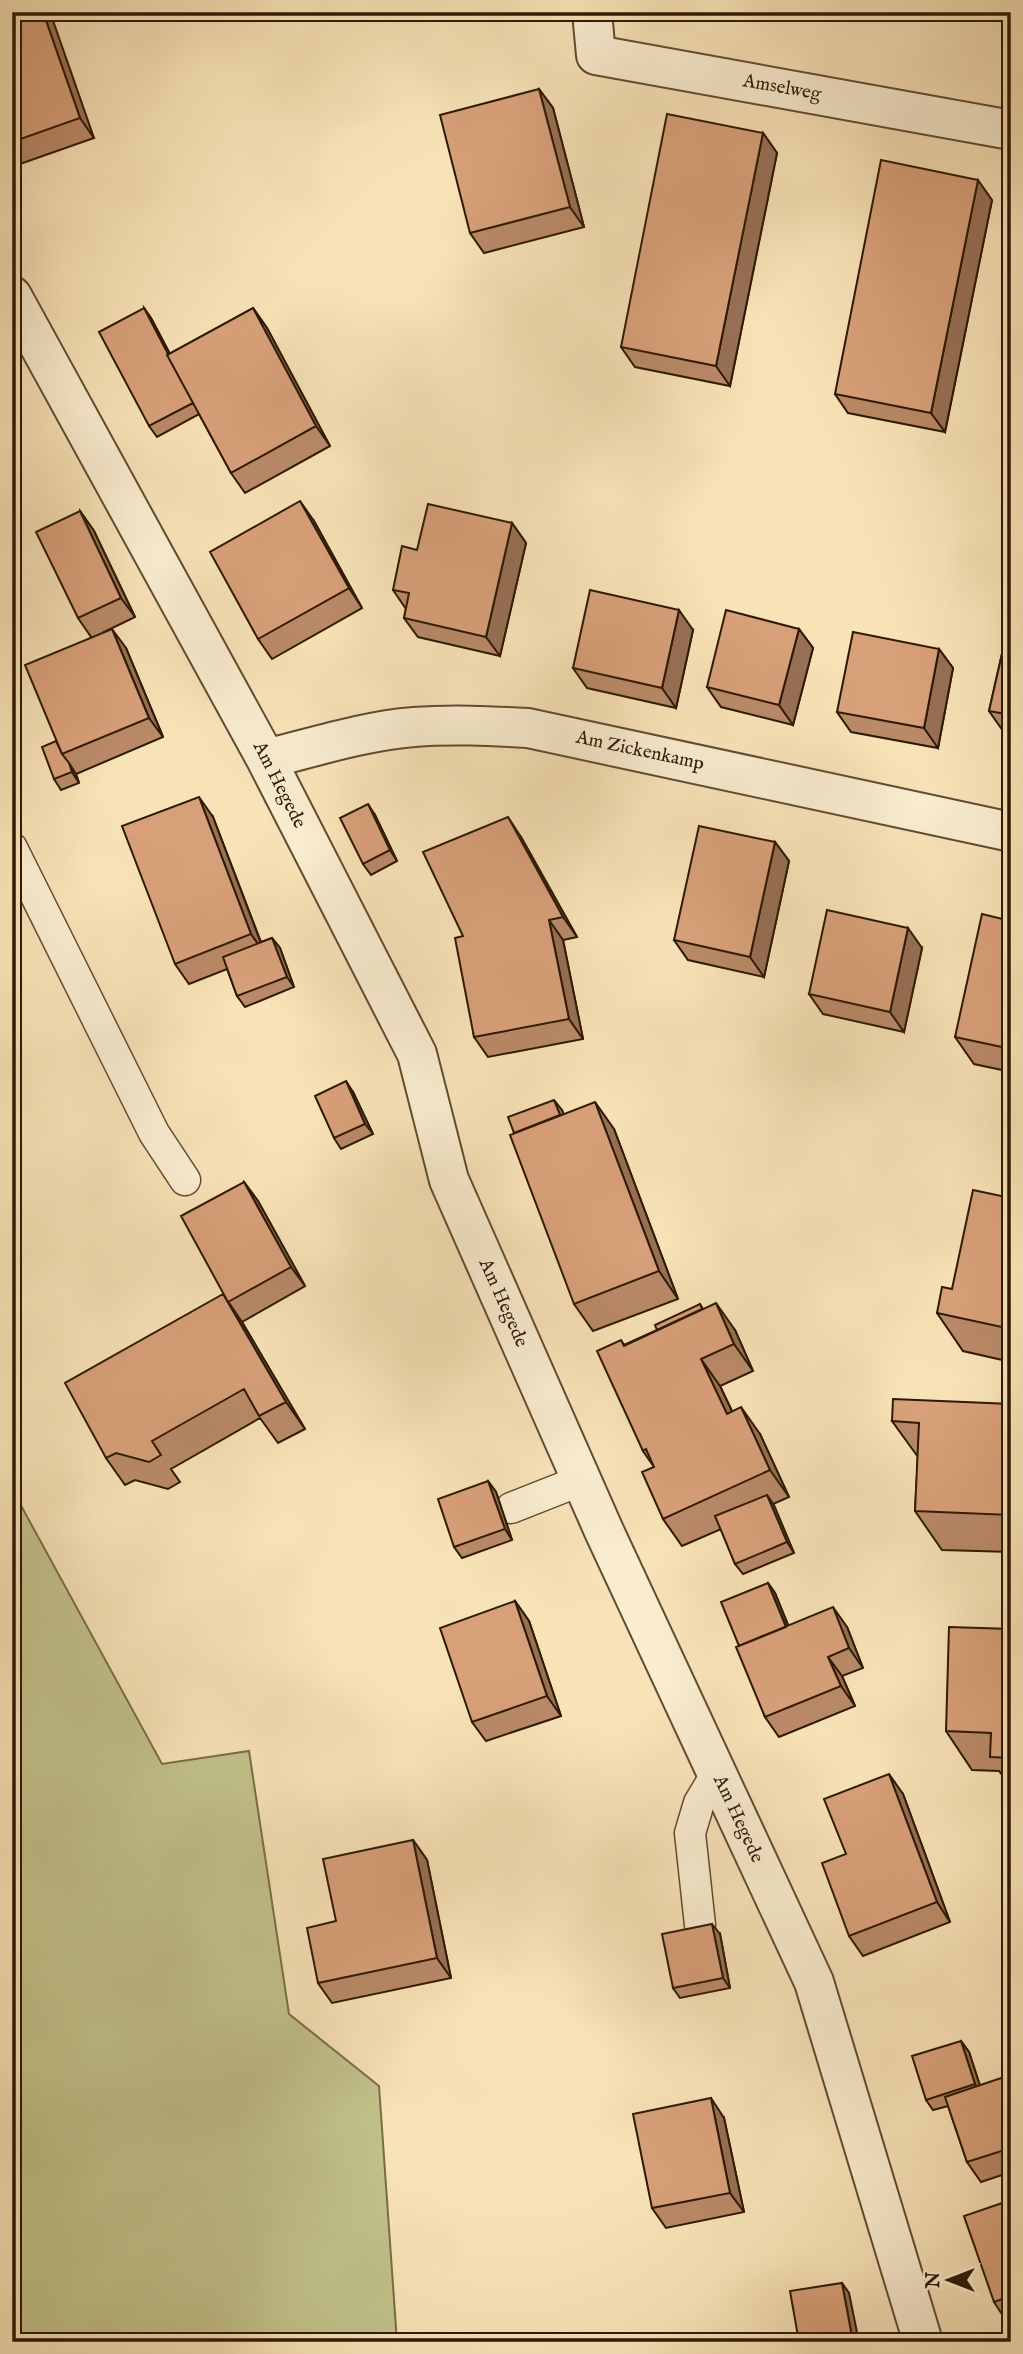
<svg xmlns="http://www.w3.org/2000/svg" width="1023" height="2354" font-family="'IM FELL English',serif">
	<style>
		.green { fill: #c2c28b; stroke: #776e48; stroke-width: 2 }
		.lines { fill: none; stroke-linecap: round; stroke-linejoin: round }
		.service-casing { stroke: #5f4c32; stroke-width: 33 }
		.minor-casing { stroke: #5f4c32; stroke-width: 42 }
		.service { stroke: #faedd0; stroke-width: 30 }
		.minor { stroke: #faedd0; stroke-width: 38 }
		.wall { fill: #ba8a68; stroke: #2c1a05; stroke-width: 2 }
		.shaded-wall { fill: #977055; stroke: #2c1a05; stroke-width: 2 }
		.building { fill: #d8a079; stroke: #2c1a05; stroke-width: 2 }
		.labels { text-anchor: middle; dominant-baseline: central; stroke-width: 7; stroke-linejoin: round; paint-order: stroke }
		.street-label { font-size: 19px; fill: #2c1a05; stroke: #faedd0 }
	</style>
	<rect width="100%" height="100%" fill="#f8e3b7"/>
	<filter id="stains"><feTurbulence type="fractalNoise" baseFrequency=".00286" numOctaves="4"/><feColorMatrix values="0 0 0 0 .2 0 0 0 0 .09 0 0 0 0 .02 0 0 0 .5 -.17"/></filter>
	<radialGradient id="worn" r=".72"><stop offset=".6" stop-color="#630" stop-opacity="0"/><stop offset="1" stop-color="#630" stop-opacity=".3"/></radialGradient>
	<!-- green -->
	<path class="green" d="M12 1489 162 1764 249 1751 289 2014 379 2086 397 2342H12Z"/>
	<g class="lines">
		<!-- service casing -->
		<g class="service-casing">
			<path id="service" d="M12 848 154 1133 185 1180
				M511 1508 582 1480
				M700 1925 690 1833 699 1803 717 1773"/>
		</g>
		<!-- minor casing -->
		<g class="minor-casing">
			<path id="minor" d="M592 12 596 55 1011 130
				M12 296 266 759 417 1054 449 1180 604 1531 814 1982 923 2342
				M266 759C315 747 364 731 414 727 452 724 490 726 528 728L1011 832"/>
		</g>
		<!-- service -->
		<use href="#service" class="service"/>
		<!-- minor -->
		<use href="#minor" class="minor"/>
	</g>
	<!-- wall -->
	<path class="wall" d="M12 12 94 138 17 165 12 159Z
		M924 12H1011V13L925 14Z
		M539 89 553 108 584 227 484 253 470 233Z
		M763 133 777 153 730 386 635 367 621 347Z
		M992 200 945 432 848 413 835 394Z
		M144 308 151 318 170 354 253 308 267 328 330 446 245 493 231 473 199 414 157 437 149 426Z
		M80 511 94 531 135 617 104 632 126 648 163 737 76 774 79 783 61 790 54 779 56 741 91 637 78 618Z
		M314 521 362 608 272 659 258 639Z
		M512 523 526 543 500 656 418 637 404 618 406 609 393 590 417 550Z
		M1011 614V738H1008L989 711Z
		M799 629 813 648 793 725 721 707 707 687Z
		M693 630 676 708 587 688 573 668Z
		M939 649 953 668 938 748 851 732 837 712Z
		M375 815 397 861 371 875 363 864Z
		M213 817 261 942 272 938 280 948 294 987 245 1007 237 996 227 969 189 984 175 964Z
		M521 837 577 937 563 940 583 1039 488 1057 474 1037 463 936Z
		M775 842 789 861 764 977 688 960 674 940Z
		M1011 921V1072L974 1064 955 1037Z
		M922 948 904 1032 823 1014 809 994Z
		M353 1092 373 1134 341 1149 334 1138Z
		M562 1110 563 1114 614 1129 678 1299 593 1331 574 1304Z
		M244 1182 258 1201 305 1286 242 1322 305 1429 278 1443 260 1418 171 1469 180 1482 168 1489 135 1480 125 1485 106 1458 228 1302Z
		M1011 1198V1362L963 1351 937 1313Z
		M700 1304 703 1309 735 1330 753 1371 720 1386 732 1411 760 1434 789 1497 773 1504 794 1553 743 1574 735 1564 721 1529 682 1546 663 1519 654 1467 643 1451 621 1340 624 1345 657 1330Z
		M1011 1404V1552L942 1550 915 1511 918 1457 892 1421Z
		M488 1481 496 1492 512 1540 462 1558 454 1547Z
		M768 1583 775 1593 788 1625 847 1627 863 1668 842 1676 855 1706 779 1737 765 1717 739 1646Z
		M515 1601 529 1621 561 1716 486 1741 472 1722Z
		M1011 1629V1787L999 1771 972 1770 946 1731Z
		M903 1794 950 1922 863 1956 849 1936 846 1854Z
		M413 1840 427 1860 451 1978 332 2003 318 1983 336 1921Z
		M720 1934 730 1988 680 1998 673 1988Z
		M961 2041 969 2052 980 2086 1011 2081V2172L981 2182 967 2162 948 2106 933 2110 926 2100Z
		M724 2118 744 2212 666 2228 652 2208Z
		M1011 2200V2321L1007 2322 994 2302Z"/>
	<!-- shaded-wall -->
	<path class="shaded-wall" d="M43 12H50L94 138 80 118Z
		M539 89 553 108 584 227 570 207Z
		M763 133 777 153 730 386 716 366Z
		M978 180 992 200 945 432 931 413Z
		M144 308 151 318 201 413 193 403Z
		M253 308 267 328 330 446 316 426Z
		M300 501 314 521 362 608 349 588Z
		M80 511 94 531 135 617 121 598Z
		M512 523 526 543 500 656 486 637Z
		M679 610 693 630 676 708 662 688Z
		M112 629 126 648 163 737 149 718Z
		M799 629 813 648 793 725 779 705Z
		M939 649 953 668 938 748 924 728Z
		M69 763 76 774 79 783 72 772Z
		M199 797 213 817 265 954 251 934Z
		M368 804 375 815 397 861 390 850Z
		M508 817 521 837 577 937 563 917Z
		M775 842 789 861 764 977 750 957Z
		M549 920 563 940 583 1039 569 1019Z
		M908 928 922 948 904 1032 890 1012Z
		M272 938 280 948 294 987 287 977Z
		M346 1081 353 1092 373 1134 365 1124Z
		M554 1100 562 1110 575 1144 567 1133Z
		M595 1102 614 1129 678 1299 659 1271Z
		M244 1182 258 1201 305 1286 291 1267Z
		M223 1294 242 1322 305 1429 286 1402Z
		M716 1303 735 1330 753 1371 734 1344Z
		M701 1359 720 1386 746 1441 727 1414Z
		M741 1407 760 1434 789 1497 770 1470Z
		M488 1481 496 1492 512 1540 505 1529Z
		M767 1495 774 1505 794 1553 787 1542Z
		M768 1583 775 1593 797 1647 790 1636Z
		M515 1601 529 1621 561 1716 547 1696Z
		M833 1607 847 1627 863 1668 849 1648Z
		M828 1657 842 1676 855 1706 841 1686Z
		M889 1774 903 1794 950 1922 937 1902Z
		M413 1840 427 1860 451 1978 437 1958Z
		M712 1924 720 1934 730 1988 723 1978Z
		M961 2041 969 2052 983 2095 975 2084Z
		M711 2098 724 2118 744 2212 730 2193Z
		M842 2283 849 2293 859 2342H853Z"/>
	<!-- building -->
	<path class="building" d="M12 12H43L80 118 12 142Z
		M539 89 570 207 470 233 440 115Z
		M667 114 763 133 716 366 621 347Z
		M881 160 978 180 931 413 835 394Z
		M144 308 168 354 167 355 193 403 149 426 99 332Z
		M253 308 316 426 231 473 167 355Z
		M300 501 349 588 258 639 210 552Z
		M428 504 512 523 486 637 404 618 409 593 393 590 402 546 417 550Z
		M80 511 121 598 78 618 36 532Z
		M590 590 679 610 662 688 573 668Z
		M726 610 799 629 779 705 707 687Z
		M1011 614V715L989 711Z
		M112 629 149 718 62 754 25 665Z
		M853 632 939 649 924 728 837 712Z
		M56 741 62 754 69 763 72 772 54 779 42 747Z
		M199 797 251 934 175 964 122 826Z
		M368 804 390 850 363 864 340 818Z
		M508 817 563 917 549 920 569 1019 474 1037 455 938 463 936 423 852Z
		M699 826 775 842 750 957 674 940Z
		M827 910 908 928 890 1012 809 994Z
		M982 914 1011 921V1049L955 1037Z
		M272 938 287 977 237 996 223 957Z
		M346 1081 365 1124 334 1138 315 1096Z
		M554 1100 560 1115 514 1133 508 1117Z
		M595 1102 659 1271 574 1304 510 1135Z
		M244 1182 291 1267 228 1302 181 1216Z
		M973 1190 1011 1198V1329L937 1313 942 1287 952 1289Z
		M223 1294 286 1402 259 1416 244 1389 152 1441 161 1455 149 1462 116 1453 106 1458 65 1383Z
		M716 1303 734 1344 701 1359 727 1414 741 1407 770 1470 663 1519 642 1472 654 1467 646 1449 643 1451 597 1351 621 1340 624 1346Z
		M700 1304 702 1309 657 1330 655 1325Z
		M893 1399 1011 1404 1010 1515 915 1511 919 1423 892 1421Z
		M488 1481 505 1529 454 1547 438 1499Z
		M767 1495 787 1542 735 1564 715 1516Z
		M768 1583 786 1627 739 1646 721 1602Z
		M515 1601 547 1696 472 1722 440 1628Z
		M833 1607 849 1648 828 1657 841 1686 765 1717 736 1647Z
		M949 1627 1011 1629V1758L990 1757 991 1733 946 1731Z
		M889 1774 937 1902 849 1936 822 1863 846 1854 824 1799Z
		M413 1840 437 1958 318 1983 307 1928 336 1921 323 1859Z
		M712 1924 723 1978 673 1988 662 1934Z
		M961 2041 975 2084 926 2100 912 2056Z
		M1007 2076 1011 2087V2148L967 2162 945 2097Z
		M711 2098 730 2193 652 2208 633 2114Z
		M1011 2200V2296L994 2302 964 2216Z
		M842 2283 853 2342H799L790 2291Z"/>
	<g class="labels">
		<!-- street labels -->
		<g class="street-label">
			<text transform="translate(782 88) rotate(10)">Amselweg</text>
			<text transform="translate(640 751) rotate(12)">Am Zickenkamp</text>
			<text transform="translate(279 785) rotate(63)">Am Hegede</text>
			<text transform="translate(503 1303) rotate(66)">Am Hegede</text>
			<text transform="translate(738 1819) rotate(65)">Am Hegede</text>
		</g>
	</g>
	<!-- margin -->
	<rect width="1023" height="2354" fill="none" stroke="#f8e3b7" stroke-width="42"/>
	<rect x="14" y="14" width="995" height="2326" fill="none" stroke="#2c1a05" stroke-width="3.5"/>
	<rect x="21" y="21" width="981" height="2312" fill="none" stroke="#2c1a05" stroke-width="2"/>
	<!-- north arrow -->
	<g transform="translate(949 2280) rotate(270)" stroke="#faedd0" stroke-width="5" paint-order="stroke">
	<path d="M0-5L12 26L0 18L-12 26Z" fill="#2c1a05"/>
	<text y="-10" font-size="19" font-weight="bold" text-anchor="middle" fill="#2c1a05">N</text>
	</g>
	<rect width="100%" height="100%" filter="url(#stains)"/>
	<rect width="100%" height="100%" fill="url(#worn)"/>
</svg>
